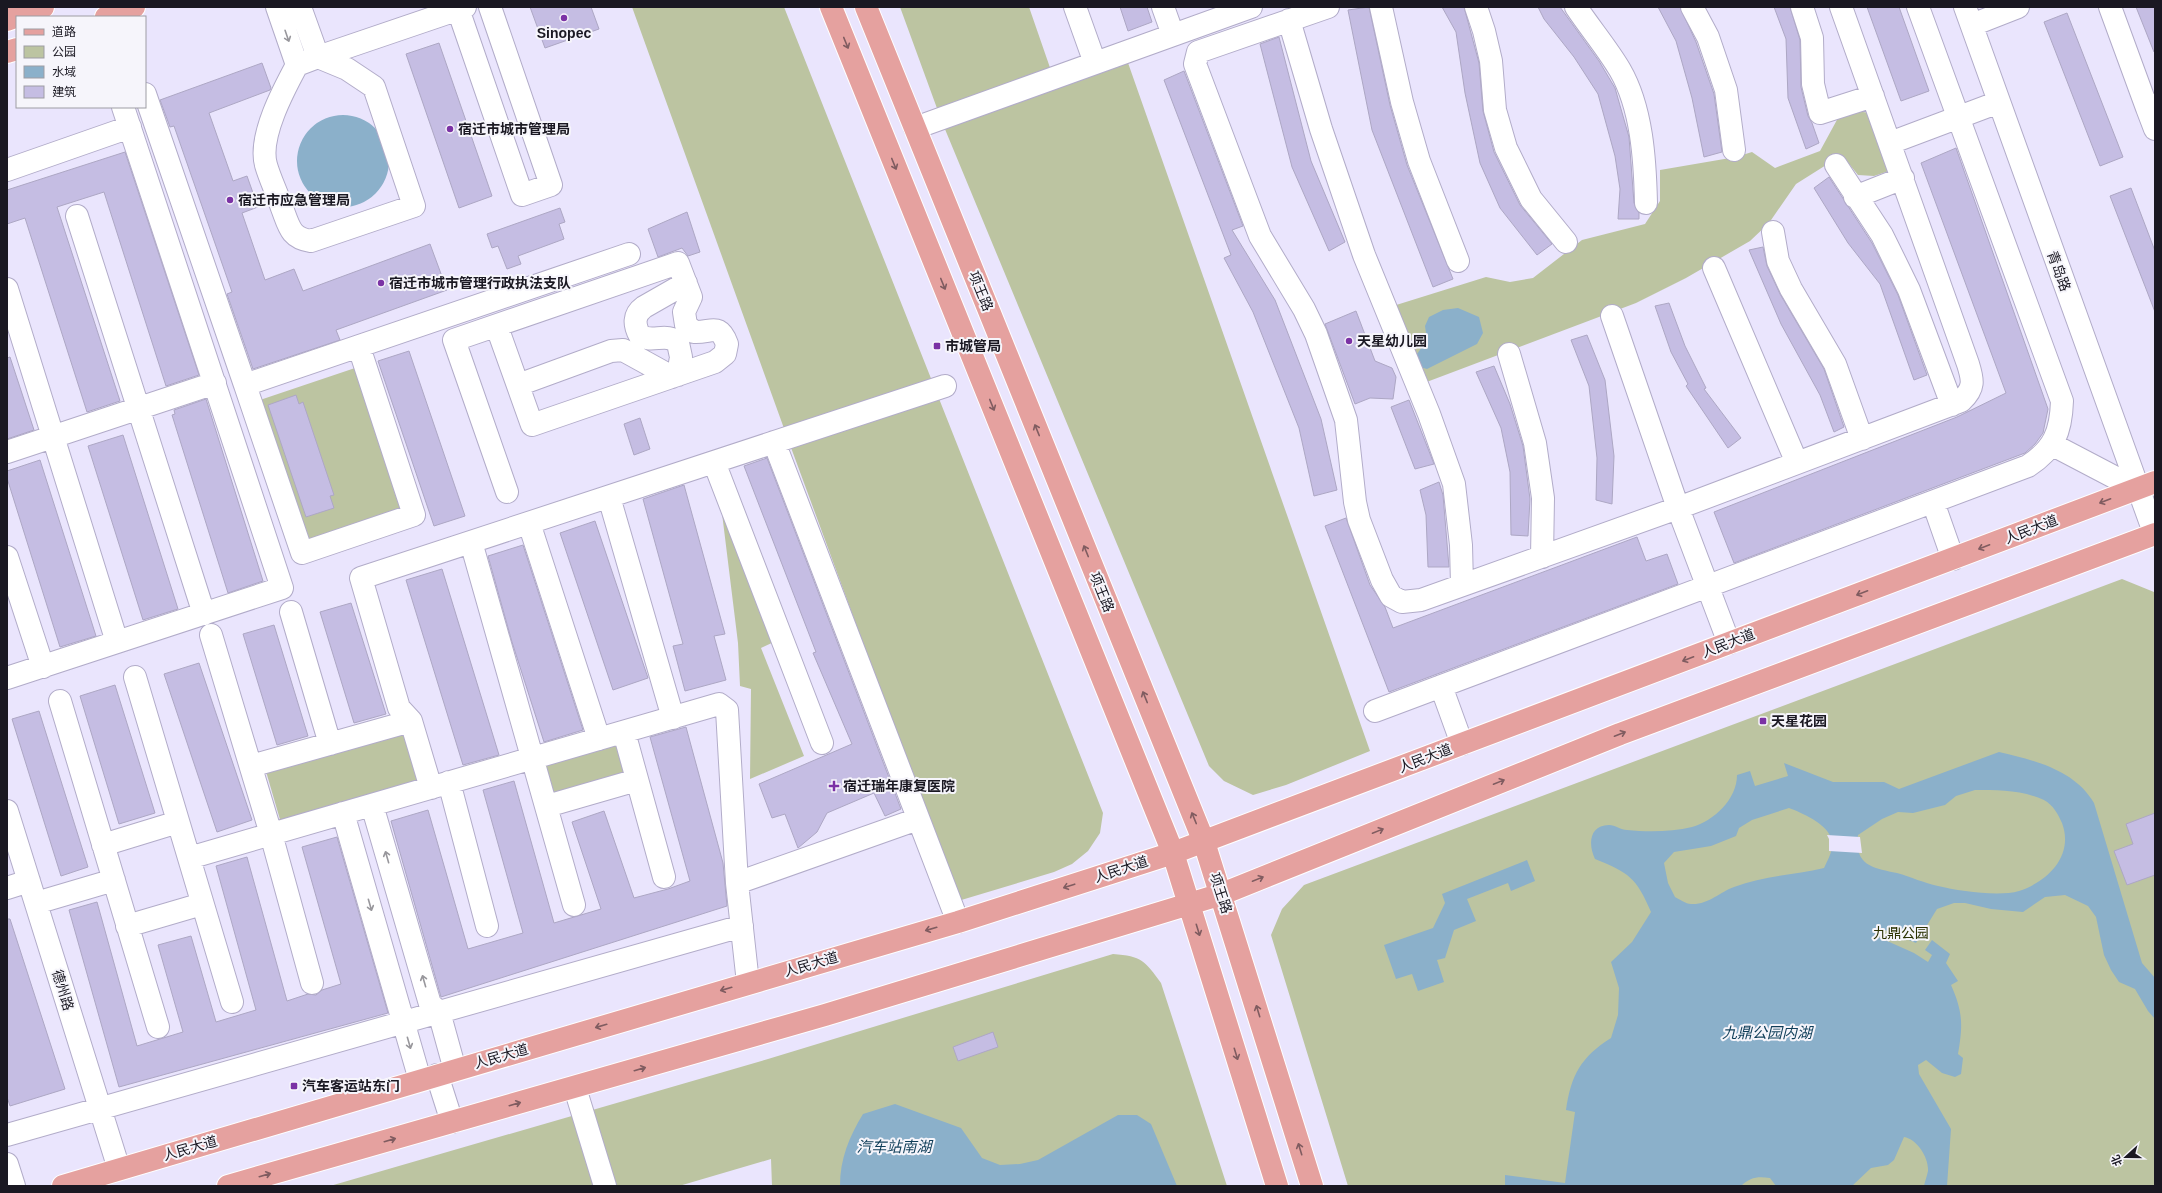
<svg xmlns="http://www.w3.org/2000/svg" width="2162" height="1193" font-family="Arial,'Noto Sans SC',sans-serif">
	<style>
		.green { fill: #bcc4a1 }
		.water { fill: #8bb0ca; fill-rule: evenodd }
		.pier { fill: #eae5fd }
		.building { fill: #c5bde3; stroke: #ada7c4 }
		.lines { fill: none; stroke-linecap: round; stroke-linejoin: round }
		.minor-casing { stroke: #b2acc9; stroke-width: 24 }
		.major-casing { stroke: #fff; stroke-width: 24 }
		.minor { stroke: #fff; stroke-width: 22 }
		.major { stroke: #e5a19f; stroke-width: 22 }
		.oneway { stroke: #98979c }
		.oneway2 { stroke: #805c60 }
		.poi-dot { fill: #7b32a5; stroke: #f6f5fb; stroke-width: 1.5 }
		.labels { text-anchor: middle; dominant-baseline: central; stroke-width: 4; stroke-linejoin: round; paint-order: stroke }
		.poi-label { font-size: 14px; font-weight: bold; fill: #1a1822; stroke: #f6f5fb; text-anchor: start }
		.street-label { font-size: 14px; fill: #1a1822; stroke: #f6f5fb }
		.park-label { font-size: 14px; fill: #2c3303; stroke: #f6f5fb }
		.water-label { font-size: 15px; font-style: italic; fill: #0e3d58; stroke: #f6f5fb }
	</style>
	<rect width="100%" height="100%" fill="#eae5fd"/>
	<!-- green -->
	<path class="green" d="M632 7H784L1103 813 1100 833 1088 851 1072 864 1054 872 958 901 786 434Z
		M900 7H1029L1056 85 1127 60 1370 751 1286 785 1253 795 1224 781 1209 766 942 122Z
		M1856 111 1870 113 1889 171 1874 176 1858 175 1842 155 1796 184 1769 223 1750 241 1686 278 1636 303 1424 383 1393 306 1486 277 1510 282 1533 278 1582 240 1645 224 1660 201V170L1736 157 1752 152 1775 168 1820 151 1838 118Z
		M358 367 405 509 304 542 257 401Z
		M720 497 776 641 761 648 804 756 750 779 751 689 740 686 738 643Z
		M2122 579 2154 592 2155 595V1186H1348L1271 935 1282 909 1304 885Z
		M409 726 425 782 281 823 265 768Z
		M623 739 633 776 551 798 541 761Z
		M1113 954C1142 956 1145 961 1161 983L1227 1186H772L771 1159 679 1186H330L768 1059Z"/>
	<!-- water -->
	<path class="water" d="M297 161a46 46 0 1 1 92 0a46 46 0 1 1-92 0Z
		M1458 308 1479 317 1483 333 1477 344 1427 369 1417 366V354L1427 340 1425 326 1429 317 1443 310Z
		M1999 752C2034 760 2075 770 2094 803L2142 963 2155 978V1019L2148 1011 2135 989 2119 982 2111 970 2104 955 2096 917 2088 906 2065 895 2045 897 2023 912 1991 909 1965 903H1954L1937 909 1916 943 1880 928 1876 936 1914 953 1928 962 1932 955 1925 950 1932 940 1950 954 1946 963 1958 981 1951 985C1963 1012 1963 1025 1958 1054L1963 1058 1961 1074 1955 1077 1942 1073 1926 1060 1918 1065 1919 1074 1951 1129 1947 1186H1924C1925 1181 1927 1176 1928 1171 1929 1158 1917 1139 1904 1137L1894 1160 1888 1165 1871 1168 1852 1186H1776L1770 1178C1758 1176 1750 1177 1741 1186H1505V1175L1565 1183 1575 1112 1566 1110C1571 1075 1581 1057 1611 1038L1618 1015 1619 988 1611 962 1632 942 1651 912C1636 877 1629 873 1595 859 1588 845 1589 825 1609 825 1615 825 1621 830 1627 830 1647 832 1672 832 1692 827 1714 821 1737 799 1737 775L1750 771 1755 786 1788 776 1784 763 1833 782H1884L1899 789ZM1975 790C1998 790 2022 790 2044 800 2053 805 2058 814 2062 823 2074 855 2049 881 2019 891 1999 897 1959 891 1938 886 1924 883 1911 877 1897 873 1874 868 1854 866 1858 835L1882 819 1898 812 1913 813 1945 805 1956 796ZM1789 808C1802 813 1826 823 1831 838 1835 848 1828 859 1824 868 1794 875 1763 876 1734 887 1720 892 1708 905 1691 904 1686 904 1679 899 1675 897L1668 883 1664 863 1674 852 1711 846 1736 836 1739 828 1752 820Z
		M1527 860 1535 881 1511 891 1508 883 1467 899 1476 921 1454 930 1445 958 1437 960 1444 982 1418 991 1412 974 1396 979 1384 945 1433 928 1445 903 1442 894Z
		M895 1104 961 1128 982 1158 1000 1165 1020 1164 1038 1160 1118 1115H1137L1151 1124 1177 1186H840C840 1159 849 1137 863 1114Z"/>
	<!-- pier -->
	<path class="pier" d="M1827 835 1860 837 1862 853 1829 851V839Z"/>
	<!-- building -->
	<path class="building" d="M530 7H591L599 29 545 48Z
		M1120 7H1147L1152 22 1128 31Z
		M1369 7 1390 105 1407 165 1453 279 1433 287 1372 130 1348 10Z
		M1442 7H1464L1479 63 1483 111 1494 152 1520 205 1552 244 1537 255 1500 208 1480 163 1465 93 1456 32Z
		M1538 7H1560L1599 61 1615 88 1629 137 1634 203 1639 213V219H1618L1620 189 1615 156 1598 94 1574 57 1544 19Z
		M1658 7H1680L1696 42 1714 94 1722 152 1704 157 1692 98 1676 41Z
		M1774 7H1790L1800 40 1801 87 1808 116 1812 123 1819 143 1806 149 1788 98 1786 39Z
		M1867 7H1899L1929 91 1901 101Z
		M2136 7H2155V52H2154Z
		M2067 13 2123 157 2100 166 2044 22Z
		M1279 37 1311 161 1345 242 1329 251 1292 167 1260 44Z
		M439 43 492 196 459 208 406 54Z
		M262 63 271 88 270 90 209 113 233 181 247 176 258 207 242 213 265 280 294 269 303 291 430 244 447 290 336 330 340 340 253 369 227 294 232 292 174 126 170 127 160 100Z
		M1184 71 1243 226 1232 230 1275 300 1321 419 1337 490 1314 496 1299 428 1253 312 1224 258 1231 255 1164 80Z
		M1956 148 2048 409 2043 433 2035 444 2025 453 1734 563 1714 512 1957 417 2006 393 1921 163Z
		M125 152 199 375 166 386 104 192 57 207 120 401 87 412 25 218 7 224V190Z
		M1829 177 1872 243 1898 295 1927 375 1914 380 1880 284 1848 243 1814 188Z
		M2131 188 2155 251V312L2110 196Z
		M560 208 565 222 559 224 564 239 518 256 521 264 507 269 498 246 492 248 487 234Z
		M687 212 700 252 688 256 682 248 658 257 648 229Z
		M1763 247 1767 266 1780 294 1824 369 1844 427 1834 432 1820 395 1781 324 1749 250Z
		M1669 303 1685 346 1706 388 1704 389 1741 438 1728 448 1686 386 1688 384 1671 352 1655 306Z
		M1356 311 1375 361 1392 368 1396 377 1393 399 1370 398 1355 404 1325 324Z
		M1587 335 1605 380 1614 456 1612 504 1596 500 1597 458 1589 386 1571 340Z
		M409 351 465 516 434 526 378 361Z
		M10 357 34 430 7 439V358Z
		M1494 366 1510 404 1523 446 1530 499 1528 536 1511 535 1510 472 1501 428 1476 372Z
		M296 395 299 404 303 402 334 495 330 496 334 508 306 517 268 405Z
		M206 399 263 581 228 593 172 415 175 414 174 410Z
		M1409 400 1434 464 1415 469 1391 407Z
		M640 418 650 449 634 455 624 424Z
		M123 435 178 609 143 620 88 446Z
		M767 458 901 809 885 816 874 793 827 813 817 832 798 848 785 814 772 818 759 784 852 744 813 653 816 652 744 466Z
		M40 460 96 636 60 647 7 478V471Z
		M1439 482 1443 495 1449 567H1428L1426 515 1420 490Z
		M684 485 725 634 714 636 726 680 685 691 673 646 683 644 643 499Z
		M1346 518 1370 585 1385 607 1393 628 1637 537 1646 561 1667 554 1678 584 1389 692 1325 526Z
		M595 521 648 678 613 690 560 533Z
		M523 545 583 730 544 742 512 642 488 556Z
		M442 569 499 755 463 765 406 580Z
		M351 603 386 714 354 723 320 612Z
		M274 625 308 736 277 745 243 634Z
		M199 663 252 820 217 832 164 674Z
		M115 685 155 813 119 824 80 696Z
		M39 711 88 867 61 876 12 719Z
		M686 727 723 863 727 906 441 997 391 821 428 810 468 949 523 933 483 790 514 781 554 923 601 909 572 822 604 811 634 898 668 889 690 881 650 737Z
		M2155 813V875L2127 885 2114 851 2133 844 2126 824Z
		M337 837 388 1013 119 1087 69 910 97 902 137 1046 183 1032 158 945 191 936 216 1022 256 1010 216 866 247 857 287 1001 308 994 316 995 322 990 341 984 302 847Z
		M7 919H10L65 1089 10 1106 7 1097Z
		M993 1032 998 1047 958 1061 953 1047Z"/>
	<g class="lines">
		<!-- minor casing -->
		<g class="minor-casing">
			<path id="minor" d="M277 7 297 65
				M300 7 318 57 347 69 374 87 414 206 311 241C290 238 289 226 282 208 277 193 270 179 266 165 258 137 284 89 297 65L318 57 465 7
				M1075 7 1095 63
				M1163 7 1173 35
				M1328 7 1198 52 1195 64 1260 236 1304 309 1316 334 1346 420 1355 502 1359 520 1382 580 1391 596 1402 602 1421 600 1678 508 1961 401C1975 388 1973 380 1968 364L1841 7
				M1381 7 1402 102 1419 161 1458 261
				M1476 7 1484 31 1491 61 1495 110 1506 148 1531 199 1566 242
				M1576 7C1590 28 1607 48 1620 70 1642 108 1645 160 1646 203
				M1692 7 1708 37 1726 90 1734 150
				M1802 7 1812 38 1813 84 1820 113 1873 96
				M1965 7 2155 535
				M2110 7 2147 108
				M458 9 522 195 551 185 490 7
				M1289 20 1321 129 1364 255 1429 414 1454 484 1461 545 1462 585
				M1972 25 2018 7
				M145 94 245 385 629 254
				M2155 105 2147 108 2155 129
				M915 128 1251 7
				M1890 143 1999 102
				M1836 165 1882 235 1909 290 1952 405
				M7 170 130 127
				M1855 197 1903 178
				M77 216 204 614
				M1773 232 1778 261 1791 289 1835 364 1862 439
				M1714 268 1797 463
				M7 289 117 642
				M1612 316 1678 508 1729 643
				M497 327 532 425 715 362 725 354 727 344C719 322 712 333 694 332L686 325 684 312 691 297 678 263 454 340 507 492
				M1509 354 1535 443 1543 498 1542 557
				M678 375 681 357 678 343C667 332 653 343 640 336 634 325 633 315 644 307L686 283
				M245 385 302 553 414 515 359 347
				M518 385 611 351 623 350 672 377
				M774 442 958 922
				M2053 445 2137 489
				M7 452 215 383
				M714 462 822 743
				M609 497 673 718
				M1933 502 1953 559
				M529 523 599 739
				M471 542 574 905
				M7 557 43 667
				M291 612 330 744
				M211 635 271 834 312 983
				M135 677 232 1002
				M7 678 282 588 123 107
				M1441 686 1462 744
				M60 701 158 1027
				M1375 711 2028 466C2054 449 2061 432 2062 401L1918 7
				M624 732 664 877
				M251 766 411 721
				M449 782 487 926
				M431 788 411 721 399 708 361 578 945 386
				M372 805 430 1004 439 1012 455 1070
				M547 806 637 780
				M7 811 119 1169
				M343 813 420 1080
				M103 845 178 822
				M189 858 719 704 727 710 737 883 748 983
				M737 883 918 819
				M7 888 29 881
				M36 903 114 880
				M127 926 202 904
				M437 1075 452 1122
				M575 1088 605 1186
				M7 1135 742 926
				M7 1164 14 1186"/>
		</g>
		<!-- major casing -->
		<g class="major-casing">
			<path id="major" d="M831 7 1173 853 1277 1186
				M866 7 1204 842 1312 1186
				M106 17 134 7
				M7 20 43 7
				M7 52 17 49
				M63 1186 958 922 1173 853 2155 482
				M228 1186 825 1015 1222 894 1620 734 2155 534"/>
		</g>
		<!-- minor -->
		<use href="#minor" class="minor"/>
		<!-- major -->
		<use href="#major" class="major"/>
	</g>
	<!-- one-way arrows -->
	<defs><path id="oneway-shaft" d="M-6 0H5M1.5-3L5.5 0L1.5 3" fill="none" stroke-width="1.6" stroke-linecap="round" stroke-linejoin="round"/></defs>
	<g class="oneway">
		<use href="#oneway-shaft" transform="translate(287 36) rotate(71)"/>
		<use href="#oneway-shaft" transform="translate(387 857) rotate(-106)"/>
		<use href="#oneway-shaft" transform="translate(370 905) rotate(74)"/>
		<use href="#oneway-shaft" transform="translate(424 981) rotate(-106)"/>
		<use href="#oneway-shaft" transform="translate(409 1043) rotate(74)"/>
	</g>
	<g class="oneway2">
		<use href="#oneway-shaft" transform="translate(846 43) rotate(68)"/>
		<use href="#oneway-shaft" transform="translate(894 164) rotate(68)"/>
		<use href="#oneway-shaft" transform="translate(943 284) rotate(68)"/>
		<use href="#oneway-shaft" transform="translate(992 405) rotate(68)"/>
		<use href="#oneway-shaft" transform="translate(1037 430) rotate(-112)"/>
		<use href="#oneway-shaft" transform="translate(2105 501) rotate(159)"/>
		<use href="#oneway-shaft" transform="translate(1984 547) rotate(159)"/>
		<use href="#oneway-shaft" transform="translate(1086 551) rotate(-112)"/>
		<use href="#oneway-shaft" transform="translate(1862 593) rotate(159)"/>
		<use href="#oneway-shaft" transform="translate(1688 659) rotate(159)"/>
		<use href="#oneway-shaft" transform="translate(1145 697) rotate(-112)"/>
		<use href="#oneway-shaft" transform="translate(1620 734) rotate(-21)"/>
		<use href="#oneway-shaft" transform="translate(1499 782) rotate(-22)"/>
		<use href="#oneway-shaft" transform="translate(1194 818) rotate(-112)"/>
		<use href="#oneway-shaft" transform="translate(1378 831) rotate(-22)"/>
		<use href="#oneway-shaft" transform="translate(1258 879) rotate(-22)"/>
		<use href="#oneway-shaft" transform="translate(1069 886) rotate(162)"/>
		<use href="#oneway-shaft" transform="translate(931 929) rotate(164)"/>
		<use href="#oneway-shaft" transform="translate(1198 930) rotate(73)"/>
		<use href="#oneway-shaft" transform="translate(726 989) rotate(164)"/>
		<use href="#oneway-shaft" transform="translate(1258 1011) rotate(-107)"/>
		<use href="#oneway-shaft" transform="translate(601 1026) rotate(164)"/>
		<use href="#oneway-shaft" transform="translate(1236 1054) rotate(73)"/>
		<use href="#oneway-shaft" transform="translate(640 1069) rotate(-16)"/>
		<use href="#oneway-shaft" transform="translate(515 1104) rotate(-16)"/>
		<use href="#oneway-shaft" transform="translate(390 1140) rotate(-16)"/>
		<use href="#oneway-shaft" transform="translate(1300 1149) rotate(-107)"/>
		<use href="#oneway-shaft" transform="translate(265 1175) rotate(-16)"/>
	</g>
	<!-- markers -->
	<g class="poi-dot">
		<circle cx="564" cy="18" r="4"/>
		<circle cx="450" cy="129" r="4"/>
		<circle cx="230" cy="200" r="4"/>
		<circle cx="381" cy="283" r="4"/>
		<circle cx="1349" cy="341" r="4"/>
		<rect x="933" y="342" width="8" height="8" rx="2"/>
		<rect x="1759" y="717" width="8" height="8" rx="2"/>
		<path d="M832 780h4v4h4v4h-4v4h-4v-4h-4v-4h4z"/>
		<rect x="290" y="1082" width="8" height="8" rx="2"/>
	</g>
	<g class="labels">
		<!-- poi labels -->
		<g class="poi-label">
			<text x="564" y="33" text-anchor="middle">Sinopec</text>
			<text x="458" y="129">宿迁市城市管理局</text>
			<text x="238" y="200">宿迁市应急管理局</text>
			<text x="389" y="283">宿迁市城市管理行政执法支队</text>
			<text x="1357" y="341">天星幼儿园</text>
			<text x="945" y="346">市城管局</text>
			<text x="1771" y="721">天星花园</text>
			<text x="843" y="786">宿迁瑞年康复医院</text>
			<text x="302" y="1086">汽车客运站东门</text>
		</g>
		<!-- street labels -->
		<g class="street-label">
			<text transform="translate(2059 271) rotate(70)">青岛路</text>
			<text transform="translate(981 291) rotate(68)">项王路</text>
			<text transform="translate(2031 529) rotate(-21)">人民大道</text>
			<text transform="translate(1102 592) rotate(68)">项王路</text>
			<text transform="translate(1728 643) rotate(-21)">人民大道</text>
			<text transform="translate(1425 758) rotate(-21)">人民大道</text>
			<text transform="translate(1121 869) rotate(-18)">人民大道</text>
			<text transform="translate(1221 893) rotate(72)">项王路</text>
			<text transform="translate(811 964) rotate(-16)">人民大道</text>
			<text transform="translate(63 990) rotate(73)">德州路</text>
			<text transform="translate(501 1056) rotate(-16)">人民大道</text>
			<text transform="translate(190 1148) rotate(-16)">人民大道</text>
		</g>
		<!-- park labels -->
		<g class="park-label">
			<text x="1901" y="933">九鼎公园</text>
		</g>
		<!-- water labels -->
		<g class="water-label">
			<text x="1767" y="1032">九鼎公园内湖</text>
			<text x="894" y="1146">汽车站南湖</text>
		</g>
	</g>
	<!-- border -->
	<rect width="2162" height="1193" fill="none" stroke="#1a1822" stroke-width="16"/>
	<!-- legend -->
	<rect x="16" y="16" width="130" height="92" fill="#f6f5fb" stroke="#9e9da4"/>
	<rect x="24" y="29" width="20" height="6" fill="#e5a19f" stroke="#9e9da4"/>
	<text x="52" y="36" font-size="12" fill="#1a1822">道路</text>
	<rect x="24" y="46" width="20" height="12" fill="#bcc4a1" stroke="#9e9da4"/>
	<text x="52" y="56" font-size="12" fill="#1a1822">公园</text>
	<rect x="24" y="66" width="20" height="12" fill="#8bb0ca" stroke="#9e9da4"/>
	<text x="52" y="76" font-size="12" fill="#1a1822">水域</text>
	<rect x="24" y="86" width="20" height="12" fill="#c5bde3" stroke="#9e9da4"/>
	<text x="52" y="96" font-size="12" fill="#1a1822">建筑</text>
	<!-- north arrow -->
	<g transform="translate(2126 1157) rotate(249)" stroke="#f6f5fb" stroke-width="3" paint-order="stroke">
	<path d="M0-3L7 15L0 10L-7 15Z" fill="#1a1822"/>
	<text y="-6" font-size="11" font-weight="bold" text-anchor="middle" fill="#1a1822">北</text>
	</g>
</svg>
